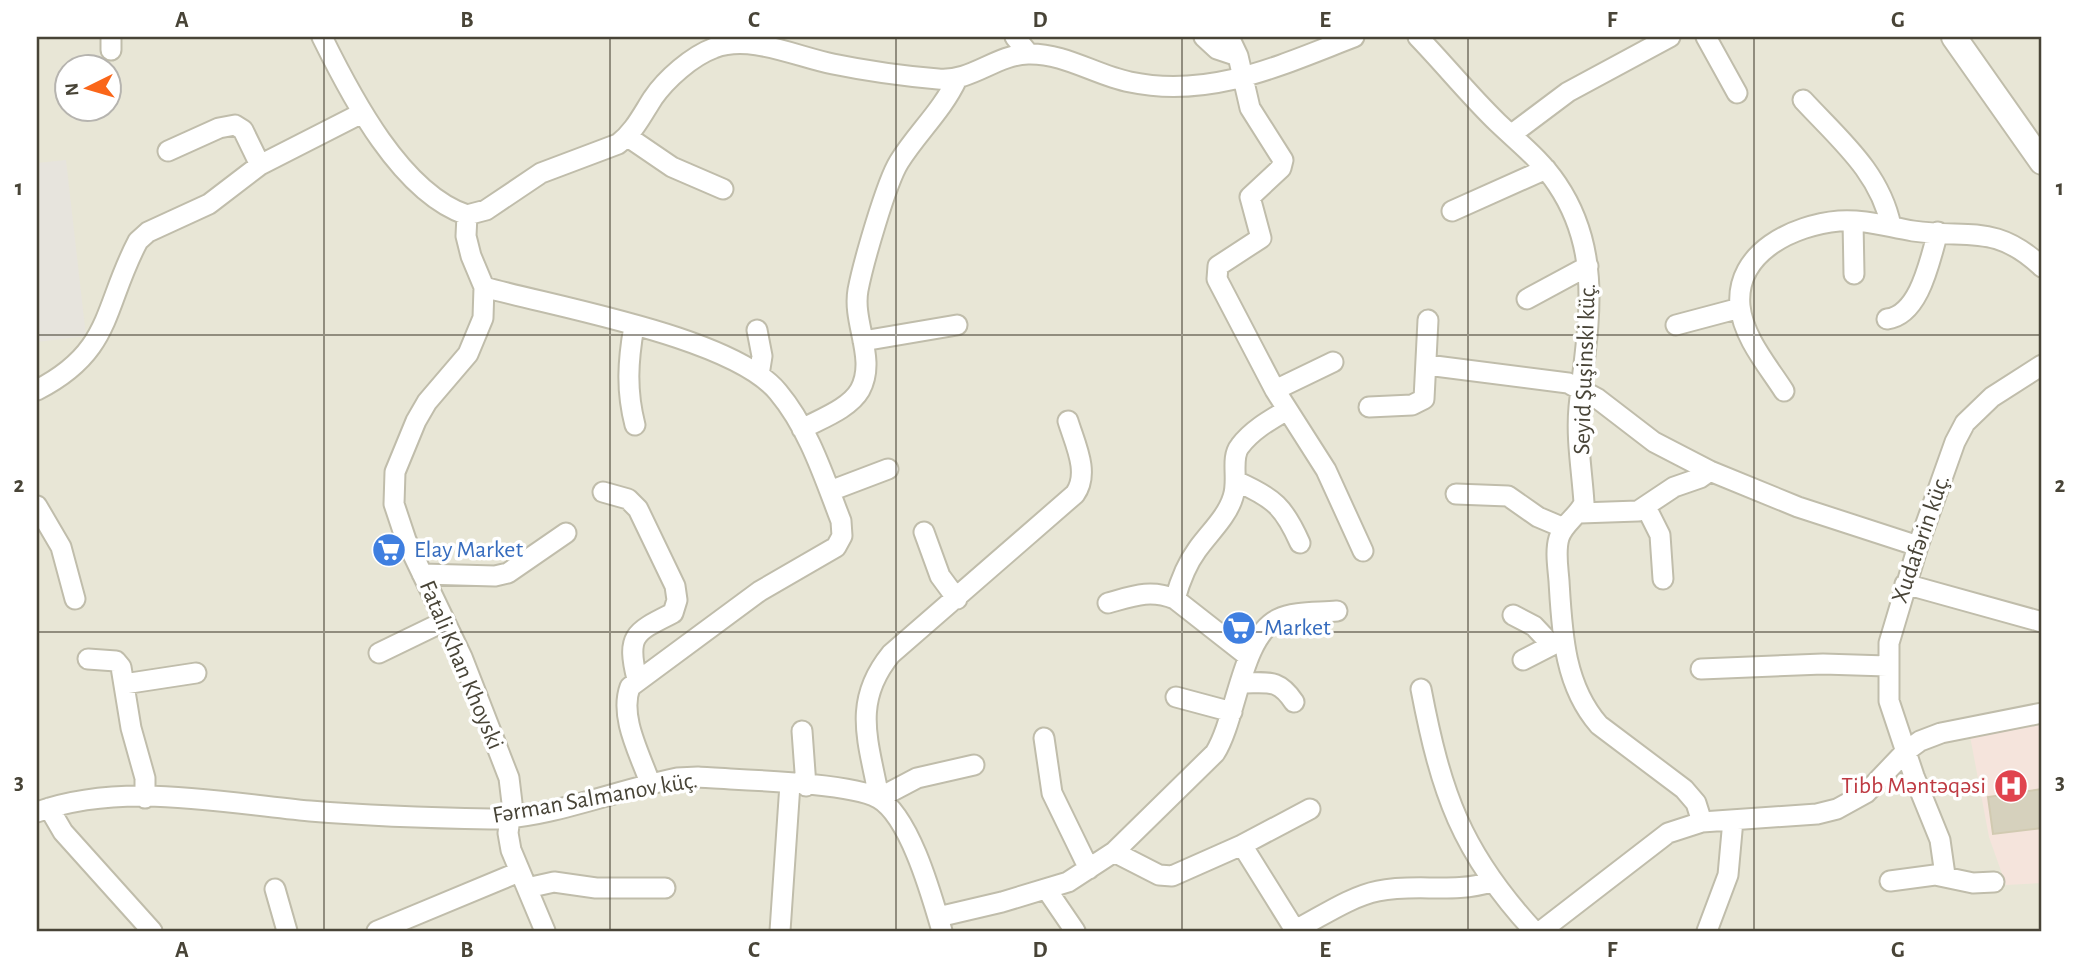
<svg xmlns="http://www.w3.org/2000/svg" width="2079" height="968" font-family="'Alegreya Sans',sans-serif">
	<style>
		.residential { fill: #e8e6d6; fill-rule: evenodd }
		.industrial { fill: #e7e4dd }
		.medical { fill: #f5e4dc }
		.building { fill: #d6d1bd; stroke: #d1cab1; stroke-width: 2 }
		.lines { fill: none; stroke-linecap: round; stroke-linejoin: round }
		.minor-casing { stroke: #c0bdab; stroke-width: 23 }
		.tertiary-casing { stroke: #c0bdab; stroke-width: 28 }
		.minor { stroke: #fff; stroke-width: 19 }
		.tertiary { stroke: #fff; stroke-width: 24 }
		.grid { fill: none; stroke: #484437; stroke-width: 2; stroke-opacity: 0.55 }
		.labels { text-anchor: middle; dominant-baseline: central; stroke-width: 7; stroke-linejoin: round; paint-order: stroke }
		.street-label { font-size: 24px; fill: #484437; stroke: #fff }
		.shop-label { font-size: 24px; fill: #366cbe; stroke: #fff; text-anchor: start }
		.health-label { font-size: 24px; fill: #be3a42; stroke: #fff; text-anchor: end }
		.neatline { fill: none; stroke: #484437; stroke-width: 2.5 }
		.grid-label { font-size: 23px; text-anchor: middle; font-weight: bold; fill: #484437 }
	</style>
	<rect width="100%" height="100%" fill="#f4f3e8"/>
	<!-- residential -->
	<path class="residential" d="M37 37H2042V931H37ZM66 66H108V108H66Z"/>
	<!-- industrial -->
	<path class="industrial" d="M66 160 86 336 37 342V163Z"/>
	<!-- medical -->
	<path class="medical" d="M2042 721V883L2006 885 1989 837 1970 736Z"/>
	<!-- building -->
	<path class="building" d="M2042 789V828L1993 834 1988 797Z"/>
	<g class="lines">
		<!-- minor casing -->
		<g class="minor-casing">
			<path id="minor" d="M322 37C351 96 401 193 467 215
				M1015 37 1029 54
				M1204 37 1217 49 1238 56 1250 108 1283 160 1281 168 1250 197 1261 238 1218 266 1217 279 1275 390 1326 470 1363 551
				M1229 37 1238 56
				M1418 37C1445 65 1470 96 1498 123 1519 143 1541 160 1557 184 1605 255 1587 329 1579 407 1576 439 1582 471 1584 503 1578 516 1563 524 1559 538 1555 551 1558 568 1559 581 1562 632 1564 685 1599 725L1684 789 1696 803 1702 822
				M1706 37 1737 93
				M111 50V37
				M1803 100C1839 139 1880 172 1891 226
				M1512 134 1568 92 1670 37
				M628 137 672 167 723 189
				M168 151 219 128 235 125 243 130 260 165
				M1452 211 1546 169
				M467 215 486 210 541 173 618 144C634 132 642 115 653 98 666 79 692 56 714 48 750 34 797 57 833 64 867 71 903 76 938 79 972 82 995 55 1028 54 1065 53 1095 75 1130 82 1210 99 1281 65 1354 37
				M467 215 466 236 471 256 484 287 483 318 468 354 427 402 416 421 395 472 394 504 406 540 462 657 509 778 512 803 508 833 511 850 545 931
				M1853 221 1854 274
				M484 287C555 307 733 337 778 392 809 429 824 477 841 521L842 536 836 547 760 591 630 687C619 717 640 754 650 783
				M1527 299 1588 266
				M1887 319C1920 315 1930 259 1938 232
				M1676 325 1740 308
				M634 326C628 361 626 390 635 425
				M757 330 762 356 759 375
				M863 341 957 325
				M1427 365 1568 383 1598 399 1654 442 1710 471 1798 507 1918 546
				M37 390C113 351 103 307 138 241L148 232 209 204 260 165 362 113
				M1275 390 1333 362
				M1784 391C1768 366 1743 337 1740 306 1735 252 1794 225 1839 221 1864 219 1888 227 1913 231 1969 239 1995 223 2042 267
				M1369 407 1412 405 1424 399 1428 320
				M802 429C820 419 849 409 860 390 877 359 852 323 858 290 863 264 886 183 899 162 917 133 942 111 957 79
				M1238 482C1274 498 1284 507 1300 543
				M830 491 888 469
				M603 492 628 499 638 509 675 586 677 600 673 613C635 632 626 635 637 679
				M1456 494 1508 496 1538 517 1564 528
				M37 506 61 547 75 599
				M1646 507 1660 535 1663 579
				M1580 513 1638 511 1674 487 1700 478 1710 471
				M924 532 940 576 957 599
				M422 574 495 576 508 573 566 533
				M1905 584 2042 622
				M1108 603C1133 596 1150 589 1175 599
				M1513 615 1534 626 1551 644
				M379 653 445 621
				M1249 657 1175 599C1180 581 1186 565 1197 550 1209 533 1227 517 1233 497 1239 480 1230 458 1240 446 1252 430 1270 420 1287 410
				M88 659 116 661 121 667 131 728 145 778V798
				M1523 660 1562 640
				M1701 669 1823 664 1887 666
				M1241 683C1268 683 1278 678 1294 702
				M124 684 196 673
				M1421 689C1441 793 1461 852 1534 931
				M1176 697 1232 712
				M802 731 806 786
				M1044 738 1052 793 1089 869
				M974 765 917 778 879 798C869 742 851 703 891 654L1075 494C1090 473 1075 444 1068 421
				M49 808 63 832 152 931
				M37 812C123 781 222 803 310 811 370 816 431 818 491 819 546 819 620 789 677 778L698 777C736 780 848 782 878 798 910 816 932 897 942 931
				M1242 845 1310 809
				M1114 852 1159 875 1172 876 1242 845 1295 930C1321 917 1349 897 1378 891 1416 883 1453 894 1491 882
				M1945 875 1940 840 1914 776 1889 701V643L1918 546 1955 442 1965 423 1992 397 2042 365
				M1890 881 1935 875 1973 883 1994 882
				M527 888 554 882 596 888H665
				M275 889 287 931
				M1047 890 1075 931
				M938 917 1002 902 1068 882 1114 852 1215 753C1237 718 1241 637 1278 619 1294 611 1319 613 1337 611
				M377 931 519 872
				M780 931 790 784
				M1541 931 1668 833 1702 822 1817 814 1837 809 1866 793 1905 752 1920 741 1941 733 2042 713
				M1707 931 1728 875 1733 820"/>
		</g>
		<!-- tertiary casing -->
		<g class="tertiary-casing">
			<path id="tertiary" d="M1954 37 2042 162"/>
		</g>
		<!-- minor -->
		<use href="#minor" class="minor"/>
		<!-- tertiary -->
		<use href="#tertiary" class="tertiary"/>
	</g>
	<!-- grid -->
	<path class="grid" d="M324 37V931M610 37V931M896 37V931M1182 37V931M1468 37V931M1754 37V931M37 335H2042M37 632H2042"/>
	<!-- icons -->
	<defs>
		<g id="supermarket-disc" transform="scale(1.75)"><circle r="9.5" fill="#3f7fe0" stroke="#fff"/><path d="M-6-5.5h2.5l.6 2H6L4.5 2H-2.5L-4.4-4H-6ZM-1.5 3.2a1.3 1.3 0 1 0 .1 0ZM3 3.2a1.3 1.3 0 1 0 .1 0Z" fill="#fff"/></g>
		<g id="hospital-disc" transform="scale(1.75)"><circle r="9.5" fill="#e0444e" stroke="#fff"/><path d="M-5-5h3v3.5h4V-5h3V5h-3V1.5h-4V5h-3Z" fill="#fff"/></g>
	</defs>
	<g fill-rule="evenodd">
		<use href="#supermarket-disc" x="389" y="550"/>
		<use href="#supermarket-disc" x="1239" y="628"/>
		<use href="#hospital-disc" x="2011" y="786"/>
	</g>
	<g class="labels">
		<!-- street labels -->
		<g class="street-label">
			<text transform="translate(1585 369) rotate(-88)">Seyid Şuşinski küç.</text>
			<text transform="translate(1921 539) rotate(-71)">Xudafərin küç.</text>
			<text transform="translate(461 665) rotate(67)">Fatali Khan Khoyski</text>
			<text transform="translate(595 798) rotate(-10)">Fərman Salmanov küç.</text>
		</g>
		<!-- shop labels -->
		<g class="shop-label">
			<text x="414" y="550">Elay Market</text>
			<text x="1264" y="628">Market</text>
		</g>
		<!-- health labels -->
		<g class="health-label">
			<text x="1986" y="786">Tibb Məntəqəsi</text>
		</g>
	</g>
	<!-- border -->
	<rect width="2079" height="968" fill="none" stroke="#ffffff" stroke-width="77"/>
	<!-- north arrow -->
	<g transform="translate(88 88) rotate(265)"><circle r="33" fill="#ffffff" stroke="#b6b4af" stroke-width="2"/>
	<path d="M0-5L12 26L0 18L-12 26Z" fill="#fa6619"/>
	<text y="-10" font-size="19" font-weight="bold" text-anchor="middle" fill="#484437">N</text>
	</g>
	<rect x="38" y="38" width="2002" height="892" class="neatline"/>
	<g class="grid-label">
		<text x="182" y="27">A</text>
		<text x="467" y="27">B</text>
		<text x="754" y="27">C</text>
		<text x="1040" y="27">D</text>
		<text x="1325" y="27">E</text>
		<text x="1612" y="27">F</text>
		<text x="1898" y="27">G</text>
		<text x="19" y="195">1</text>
		<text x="2060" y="195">1</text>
		<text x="19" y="492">2</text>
		<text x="2060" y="492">2</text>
		<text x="19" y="789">3</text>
		<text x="2060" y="789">3</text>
		<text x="182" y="957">A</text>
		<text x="467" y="957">B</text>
		<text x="754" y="957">C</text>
		<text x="1040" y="957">D</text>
		<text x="1325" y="957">E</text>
		<text x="1612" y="957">F</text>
		<text x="1898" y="957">G</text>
	</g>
</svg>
